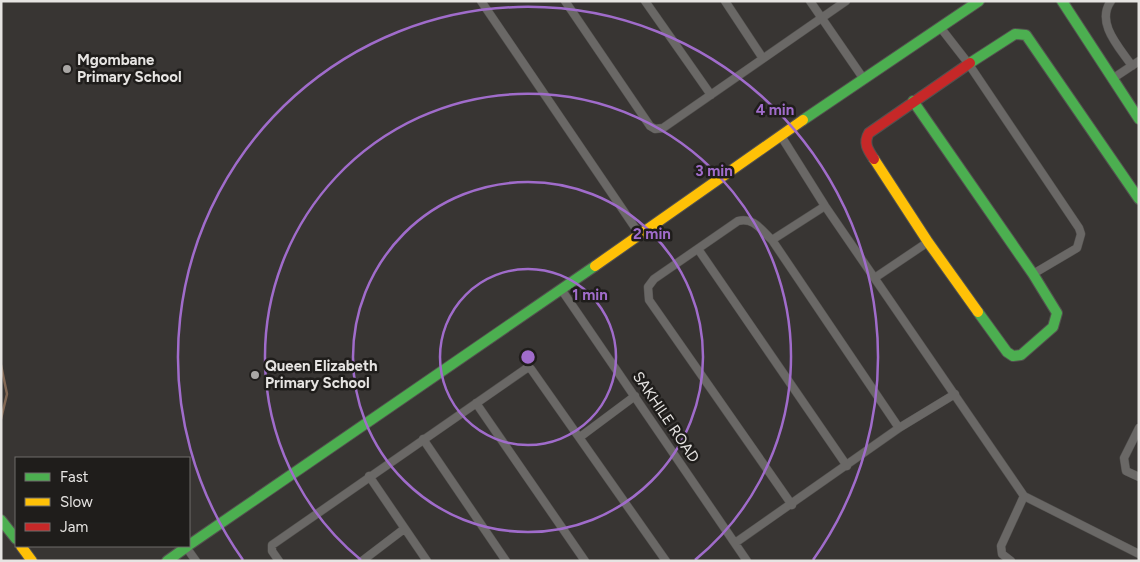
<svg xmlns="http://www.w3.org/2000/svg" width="1140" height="562" font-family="Figtree,sans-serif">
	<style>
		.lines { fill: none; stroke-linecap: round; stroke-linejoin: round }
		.stream { stroke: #806653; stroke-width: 2.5 }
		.street-casing { stroke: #53514f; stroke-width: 9 }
		.fast-casing { stroke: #53514f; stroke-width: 12 }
		.slow-casing { stroke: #53514f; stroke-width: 12 }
		.jam-casing { stroke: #53514f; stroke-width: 12 }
		.street { stroke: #6a6866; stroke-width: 8 }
		.fast { stroke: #4caf50; stroke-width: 10 }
		.slow { stroke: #ffc107; stroke-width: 10 }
		.jam { stroke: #c62828; stroke-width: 10 }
		.ring { fill: none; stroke: #a06ccb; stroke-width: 2.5 }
		.poi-dot { fill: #a9a7a5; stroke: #1f1d1b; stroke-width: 2 }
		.labels { text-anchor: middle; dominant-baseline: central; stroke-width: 5; stroke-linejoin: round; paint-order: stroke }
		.poi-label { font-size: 15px; font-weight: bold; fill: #e6e4e2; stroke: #1f1d1b; text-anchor: start }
		.street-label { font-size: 15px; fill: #e6e4e2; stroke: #1f1d1b }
		.centre { fill: #a06ccb; stroke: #1f1d1b; stroke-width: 2.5 }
		.ring-label { font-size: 15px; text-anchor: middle; font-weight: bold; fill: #a06ccb; stroke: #1f1d1b; stroke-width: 5; stroke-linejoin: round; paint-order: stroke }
	</style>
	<rect width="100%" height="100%" fill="#383533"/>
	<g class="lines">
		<!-- stream -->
		<path class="stream" d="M1 365 7 394 1 419"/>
		<!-- street casing -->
		<g class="street-casing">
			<path id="street" d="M481 1 640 235
				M565 1 650 126 655 129 663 128 846 1
				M645 1 711 95
				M725 1 762 57
				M810 1 863 78
				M1111 1C1095 23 1120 48 1132 66
				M940 27 968 63 1079 228 1081 234 1077 248 1033 274
				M1112 79 1139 61
				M781 136 825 206 1024 496 1139 554
				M772 240 825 206
				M698 249 847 466
				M876 277 928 242
				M561 289 747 561
				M476 403 585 561
				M1139 428 1124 458 1126 471 1139 477
				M580 437 635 396
				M423 439 506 561
				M369 476 427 561
				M792 505 649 300 648 287 654 279 738 221C754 217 761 230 772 240L899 428
				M735 543 899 428 955 394
				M186 547 196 561
				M279 561 272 551V545L527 368 531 369 666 561
				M362 561 404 529
				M1011 561 1002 554 1001 546 1024 496"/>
		</g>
		<!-- fast casing -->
		<g class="fast-casing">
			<path id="fast" d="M1062 1 1139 119
				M970 63 1015 34 1026 35 1139 199
				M913 101 1033 274 1057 313 1053 327 1021 355 1013 356 1007 352 978 312
				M803 120 979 1
				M1 520 16 539
				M189 545 595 266
				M167 561 188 546"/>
		</g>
		<!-- slow casing -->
		<g class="slow-casing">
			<path id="slow" d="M874 159 928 242 978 312
				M595 266 803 120
				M21 546 32 561"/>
		</g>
		<!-- jam casing -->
		<g class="jam-casing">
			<path id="jam" d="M874 159C868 150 863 143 869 133L970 63"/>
		</g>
		<!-- street -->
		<use href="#street" class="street"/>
		<!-- fast -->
		<use href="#fast" class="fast"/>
		<!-- slow -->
		<use href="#slow" class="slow"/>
		<!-- jam -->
		<use href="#jam" class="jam"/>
	</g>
	<!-- distance rings -->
	<g class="ring">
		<circle cx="528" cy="357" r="88"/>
		<circle cx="528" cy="357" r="175"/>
		<path d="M361 560A263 263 0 1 1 695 560"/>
		<path d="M243 560A350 350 0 1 1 813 560"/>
	</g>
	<!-- markers -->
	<g class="poi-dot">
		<circle cx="67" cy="69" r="5"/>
		<circle cx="255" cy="375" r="5"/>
	</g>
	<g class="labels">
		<!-- poi labels -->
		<g class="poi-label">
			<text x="77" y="60">Mgombane<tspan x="77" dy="17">Primary School</tspan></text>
			<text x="265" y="366">Queen Elizabeth<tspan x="265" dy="17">Primary School</tspan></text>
		</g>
		<!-- street labels -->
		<g class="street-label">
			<text transform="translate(666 417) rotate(56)">SAKHILE ROAD</text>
		</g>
	</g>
	<circle cx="528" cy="357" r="8" class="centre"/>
	<g class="ring-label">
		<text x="775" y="115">4 min</text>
		<text x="714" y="176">3 min</text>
		<text x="652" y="239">2 min</text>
		<text x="590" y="300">1 min</text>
	</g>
	<!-- border -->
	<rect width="1140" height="562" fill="none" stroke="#e6e4e2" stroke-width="5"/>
	<!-- legend -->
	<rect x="15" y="457" width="175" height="90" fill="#1f1d1b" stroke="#6f6d6b"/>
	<rect x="25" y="473" width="25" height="8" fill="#4caf50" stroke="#6f6d6b"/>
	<text x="60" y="482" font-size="15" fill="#e6e4e2">Fast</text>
	<rect x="25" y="498" width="25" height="8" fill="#ffc107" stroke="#6f6d6b"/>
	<text x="60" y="507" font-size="15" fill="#e6e4e2">Slow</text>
	<rect x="25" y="523" width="25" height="8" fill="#c62828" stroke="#6f6d6b"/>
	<text x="60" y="532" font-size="15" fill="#e6e4e2">Jam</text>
</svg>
